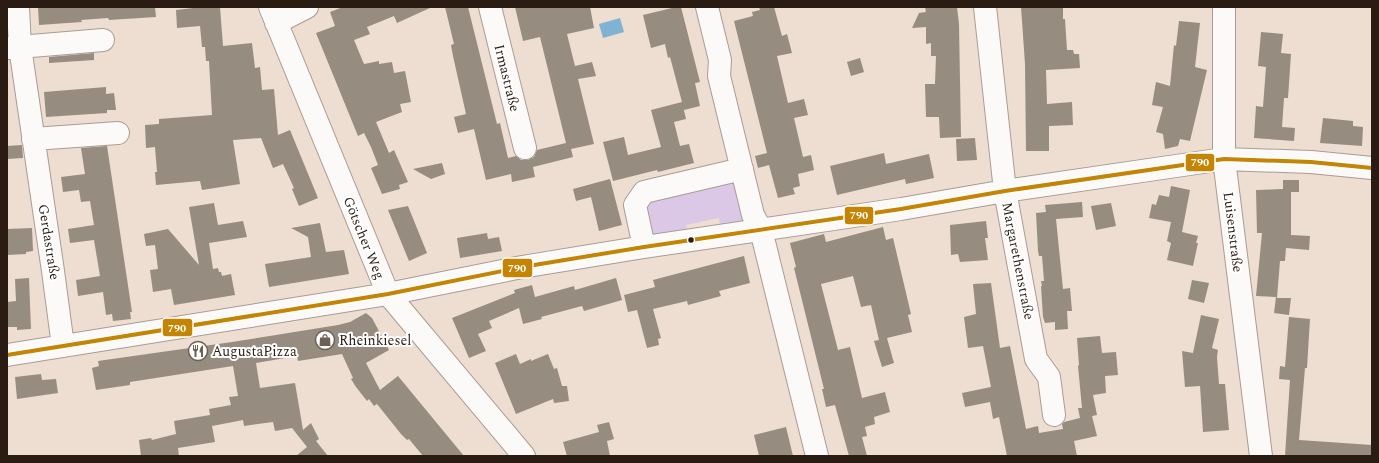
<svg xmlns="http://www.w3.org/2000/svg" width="1379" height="463" font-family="Spectral,serif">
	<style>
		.green { fill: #dbc8e7 }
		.water { fill: #7fb3d2 }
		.building { fill: #978c80 }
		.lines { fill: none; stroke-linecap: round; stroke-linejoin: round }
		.minor-casing { stroke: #aa9c92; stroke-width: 24 }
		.minor { stroke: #fcfaf8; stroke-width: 22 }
		.bus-1-casing { stroke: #fff; stroke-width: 7 }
		.bus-1 { stroke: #c48404; stroke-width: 4 }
		.bus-dot { fill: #2a1c12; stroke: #fff; stroke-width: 1.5 }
		.labels { text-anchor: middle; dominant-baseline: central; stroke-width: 4; stroke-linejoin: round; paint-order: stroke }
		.street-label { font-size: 14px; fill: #2a1c12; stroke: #fff }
		.poi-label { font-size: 14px; fill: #2a1c12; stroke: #fff; text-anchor: start }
		.line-badge { stroke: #fff; stroke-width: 1.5 }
		.badge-label { font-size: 11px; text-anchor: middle; font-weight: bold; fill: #fff }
	</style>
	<rect width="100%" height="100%" fill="#eeddd1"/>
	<!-- green -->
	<path class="green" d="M737 179 747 220 720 225 719 218 686 225 687 230 645 237 641 203Z"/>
	<!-- water -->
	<path class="water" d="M620 18 624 32 603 38 599 24Z"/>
	<!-- building -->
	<path class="building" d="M38 7H155L156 17 109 20 108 18 81 20 82 22 39 25Z
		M202 7H220L223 46 252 43 255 68 260 67 262 90 274 89 278 135 290 130 318 198 299 206 292 189 294 188 283 164 273 168 261 138 233 140 240 184 202 190 200 181 156 185 155 172H157L155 147 146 148 145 125 159 124V119L212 115 209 61H206L205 47H202L200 26 177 28 176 10Z
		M343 7H432L397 23 394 16 367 27 370 34 354 40 364 64 379 61V64L392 62 394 73 405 71 411 102 400 104 402 112 376 122 389 153 394 150 408 182 399 185 400 189 382 194 371 168 378 165 371 147 364 133 358 136 316 33 335 26 330 12Z
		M445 7H468L497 124 500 123 508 158 516 156 521 160H528L534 157 537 150 566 143 540 37 523 41 515 7H590L594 28 567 34 575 66 592 62 596 76 578 79 594 144 571 149 573 157 533 167 535 177 512 182 511 174 486 180 474 129 458 133 454 117 466 114 453 56 451 45 454 44Z
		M676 7H681L700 82 695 83 700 106 684 110 683 106 686 119 674 122 680 146 689 144 694 163 658 172 657 170 613 181 603 142 624 137 628 155 661 147 651 110 682 102 670 57 668 58 665 44 651 48 643 15Z
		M759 7H774L782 36 787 34 792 53 777 56 788 103 804 99 808 115 794 118 803 157 811 155 814 170 798 174 800 186 793 188 795 194 778 198 769 165 758 168 755 156 767 153 734 21 753 16 752 12 760 10Z
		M925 7H957L959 24 961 137 940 138 939 117H926L925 84H935L936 56H931V43L926 44V27L912 28 919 13 926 12Z
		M1021 7H1063V19H1065L1067 50H1073L1074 54H1079L1080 68 1046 70 1047 104 1072 102 1073 125 1049 126V151H1026L1025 64Z
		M1179 21 1200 23 1195 67 1207 70 1190 141 1180 139 1178 146 1165 149 1163 134 1156 132 1163 107 1152 105 1156 82 1170 86 1174 45 1176 46Z
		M1261 32 1283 34 1281 53 1291 54 1288 98H1284L1282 127 1295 128 1294 141 1254 138 1256 106 1263 107 1266 67 1258 66Z
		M94 53V60L49 63V57Z
		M860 58 864 72 851 76 847 62Z
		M106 87V94L114 93 116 110H107V113L46 117 44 92Z
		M1323 118 1353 121V126L1363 127 1362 146 1320 143Z
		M975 138 977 160 957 161 956 139Z
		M22 145 23 158 7 159V146Z
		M107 146 132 312H130L131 319 113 321 112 314 106 315 103 292 78 296 76 280 100 276 94 240 70 243 68 229 94 225 90 201 81 202 79 190 63 192 61 177 85 174 81 148Z
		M884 153 886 164 929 154 934 178 906 184 905 179 837 195 830 166Z
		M442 163 445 174 431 179 413 169Z
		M610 179 622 225 599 231 591 197 576 201 573 189Z
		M1283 180H1299V192H1291V235L1310 236 1309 250 1286 248 1285 261H1280L1277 298H1291L1289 315 1274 313 1276 297 1256 296 1262 233H1257L1256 190 1283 189Z
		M1171 186 1190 190 1182 232 1198 236 1196 243H1198L1193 266 1167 260 1171 243 1167 241 1171 222 1149 218 1152 204 1156 205 1159 195 1169 197Z
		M1082 202 1083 217 1056 219 1063 289 1070 288 1072 311H1067L1068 329 1055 330V322L1045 323 1043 317 1041 286H1042L1041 281H1044L1042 256H1039L1038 251 1036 213 1046 212 1045 205Z
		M214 203 218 225 243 221 247 237 209 243 213 269 218 268 219 272H221L222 276 231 274 235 295 174 305 171 289 153 292 150 270 158 269 155 245 146 246 144 234 168 229 199 265 189 207Z
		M1111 203 1116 226 1096 230 1091 206Z
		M408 206 427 253 409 261 388 210Z
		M986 221 988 238H985L988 260 960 262 958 254 951 255 950 225Z
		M320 223 326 252 344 250 349 274 269 287 265 264 311 257 308 237 291 228Z
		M883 227 886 240 893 238 911 314 908 315 912 332 887 338 894 363 882 367 874 341 879 340 871 305 861 307 853 276 821 284 838 350 850 347 862 398 885 392 890 412 874 417 875 424 865 427 867 436 862 437 867 456H849L835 405 826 407 822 389H824L794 268 796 267 790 243 824 234 826 242Z
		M32 228 33 251 26 252V254L7 255V229Z
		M487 233 488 239 499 237 502 251 460 258 457 238Z
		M744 256 750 283 719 291 721 296 688 305 687 301 653 309 661 338 658 339 659 345 647 348 637 310 628 312 624 295 655 287 653 280Z
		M29 278 31 329 17 330V327H7V302L16 301 15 279Z
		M616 278 622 300 584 311 582 306 541 317 542 319 523 324 519 308 489 321 492 328 478 334 486 351 469 358 452 318 515 293 514 290 532 285 535 297 574 286 575 290Z
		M1192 280 1209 283 1204 303 1188 299Z
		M991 283 1000 348 1010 346 1026 429 1038 426 1039 433 1063 429 1062 424 1064 422 1080 418 1078 408H1082L1078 366 1079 365 1077 338 1100 336 1102 353 1116 352 1118 375 1105 376 1106 393 1093 395 1097 415 1092 416 1097 436 1074 441 1077 456H1007L999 417 993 419 990 402 965 407 962 393 991 387 983 346 968 348 964 317 976 314 973 284Z
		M366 313 372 318 389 350 366 363 380 390 398 376 464 456H423L409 439 407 440 401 434 377 404 374 406 369 399 367 401 356 387 351 379 353 378 342 354 298 361 297 356 256 363 260 388 295 383 303 430 311 423 319 439 316 441 328 456H296L307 447 292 428 275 431 273 422 244 426 243 420 212 426 209 409 231 405 229 397 238 396 233 366 130 382V385L96 390 92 368 99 366 98 361 232 342 338 325 350 322Z
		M1201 315 1219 319 1212 348 1218 350 1217 357 1219 384H1225L1229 430 1203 432 1200 386 1185 387 1182 351 1193 353Z
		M1289 317 1310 319 1307 368H1305L1299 440 1372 445V456H1285L1290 380 1279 379 1280 366 1285 367Z
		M516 354 520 364 531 359V361L548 354 554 369 557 368 562 386H567L569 401 554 403 553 399 516 414 495 363Z
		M41 374 42 380 56 379 58 393 17 399 15 377Z
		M210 415 215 442 178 448 179 456H141L139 440 151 438 152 440 176 434 174 421Z
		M609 422 614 439 607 441 610 456H567L563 442 599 432 597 425Z
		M786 427 793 456H759L754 435Z"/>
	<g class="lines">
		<!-- minor casing -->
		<g class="minor-casing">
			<path id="minor" d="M18 7 20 47 53 271 63 346
				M270 7 388 294 524 456
				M490 7 525 148
				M707 7 720 60 719 76 753 215 761 230 817 456
				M985 7 1005 191 1036 359 1049 377 1054 415
				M1224 7V159L1261 456
				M276 23 307 7
				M7 48 103 40
				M33 139 118 133
				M644 247 635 205 644 192 742 169
				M7 355 388 294 522 267 644 247 901 209 1005 191 1224 159 1311 162 1372 168"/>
		</g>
		<!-- minor -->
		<use href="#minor" class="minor"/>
		<!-- bus-1 casing -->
		<g class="bus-1-casing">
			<path id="bus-1" d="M7 355 388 294 522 267 644 247 901 209 1005 191 1224 159 1311 162 1372 168"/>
		</g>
		<!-- bus-1 -->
		<use href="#bus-1" class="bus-1"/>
	</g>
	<!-- icons -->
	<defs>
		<g id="shop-ring" transform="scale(1)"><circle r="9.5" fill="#fff" stroke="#6f6055" stroke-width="1.5"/><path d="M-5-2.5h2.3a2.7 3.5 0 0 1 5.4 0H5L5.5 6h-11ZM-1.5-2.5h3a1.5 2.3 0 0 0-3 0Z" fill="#6f6055"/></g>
		<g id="restaurant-ring" transform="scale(1)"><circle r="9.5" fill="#fff" stroke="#6f6055" stroke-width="1.5"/><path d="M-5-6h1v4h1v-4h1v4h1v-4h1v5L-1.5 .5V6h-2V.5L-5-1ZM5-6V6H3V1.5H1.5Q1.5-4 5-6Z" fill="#6f6055"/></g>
	</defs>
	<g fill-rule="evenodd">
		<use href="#shop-ring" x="325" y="340"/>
		<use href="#restaurant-ring" x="198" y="351"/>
	</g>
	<!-- markers -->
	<circle class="bus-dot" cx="691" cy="240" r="3.5"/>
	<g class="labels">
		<!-- street labels -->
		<g class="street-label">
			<text transform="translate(507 78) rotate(76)">Irmastraße</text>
			<text transform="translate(1233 232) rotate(83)">Luisenstraße</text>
			<text transform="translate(364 238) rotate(68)">Götscher Weg</text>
			<text transform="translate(49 242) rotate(81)">Gerdastraße</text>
			<text transform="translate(1018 261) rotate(79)">Margarethenstraße</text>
		</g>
		<!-- poi labels -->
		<g class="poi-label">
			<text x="339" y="340">Rheinkiesel</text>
			<text x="212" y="351">AugustaPizza</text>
		</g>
	</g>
	<g class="line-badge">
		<rect x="1185" y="153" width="30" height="19" rx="4" fill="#c48404"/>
		<rect x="844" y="206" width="30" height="19" rx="4" fill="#c48404"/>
		<rect x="502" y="258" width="31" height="20" rx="4" fill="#c48404"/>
		<rect x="162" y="318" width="31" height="19" rx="4" fill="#c48404"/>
	</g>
	<g class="badge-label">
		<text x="1200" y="166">790</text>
		<text x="859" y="219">790</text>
		<text x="517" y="272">790</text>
		<text x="177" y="332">790</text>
	</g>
	<!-- border -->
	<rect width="1379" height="463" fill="none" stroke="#2a1c12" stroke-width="16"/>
</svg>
